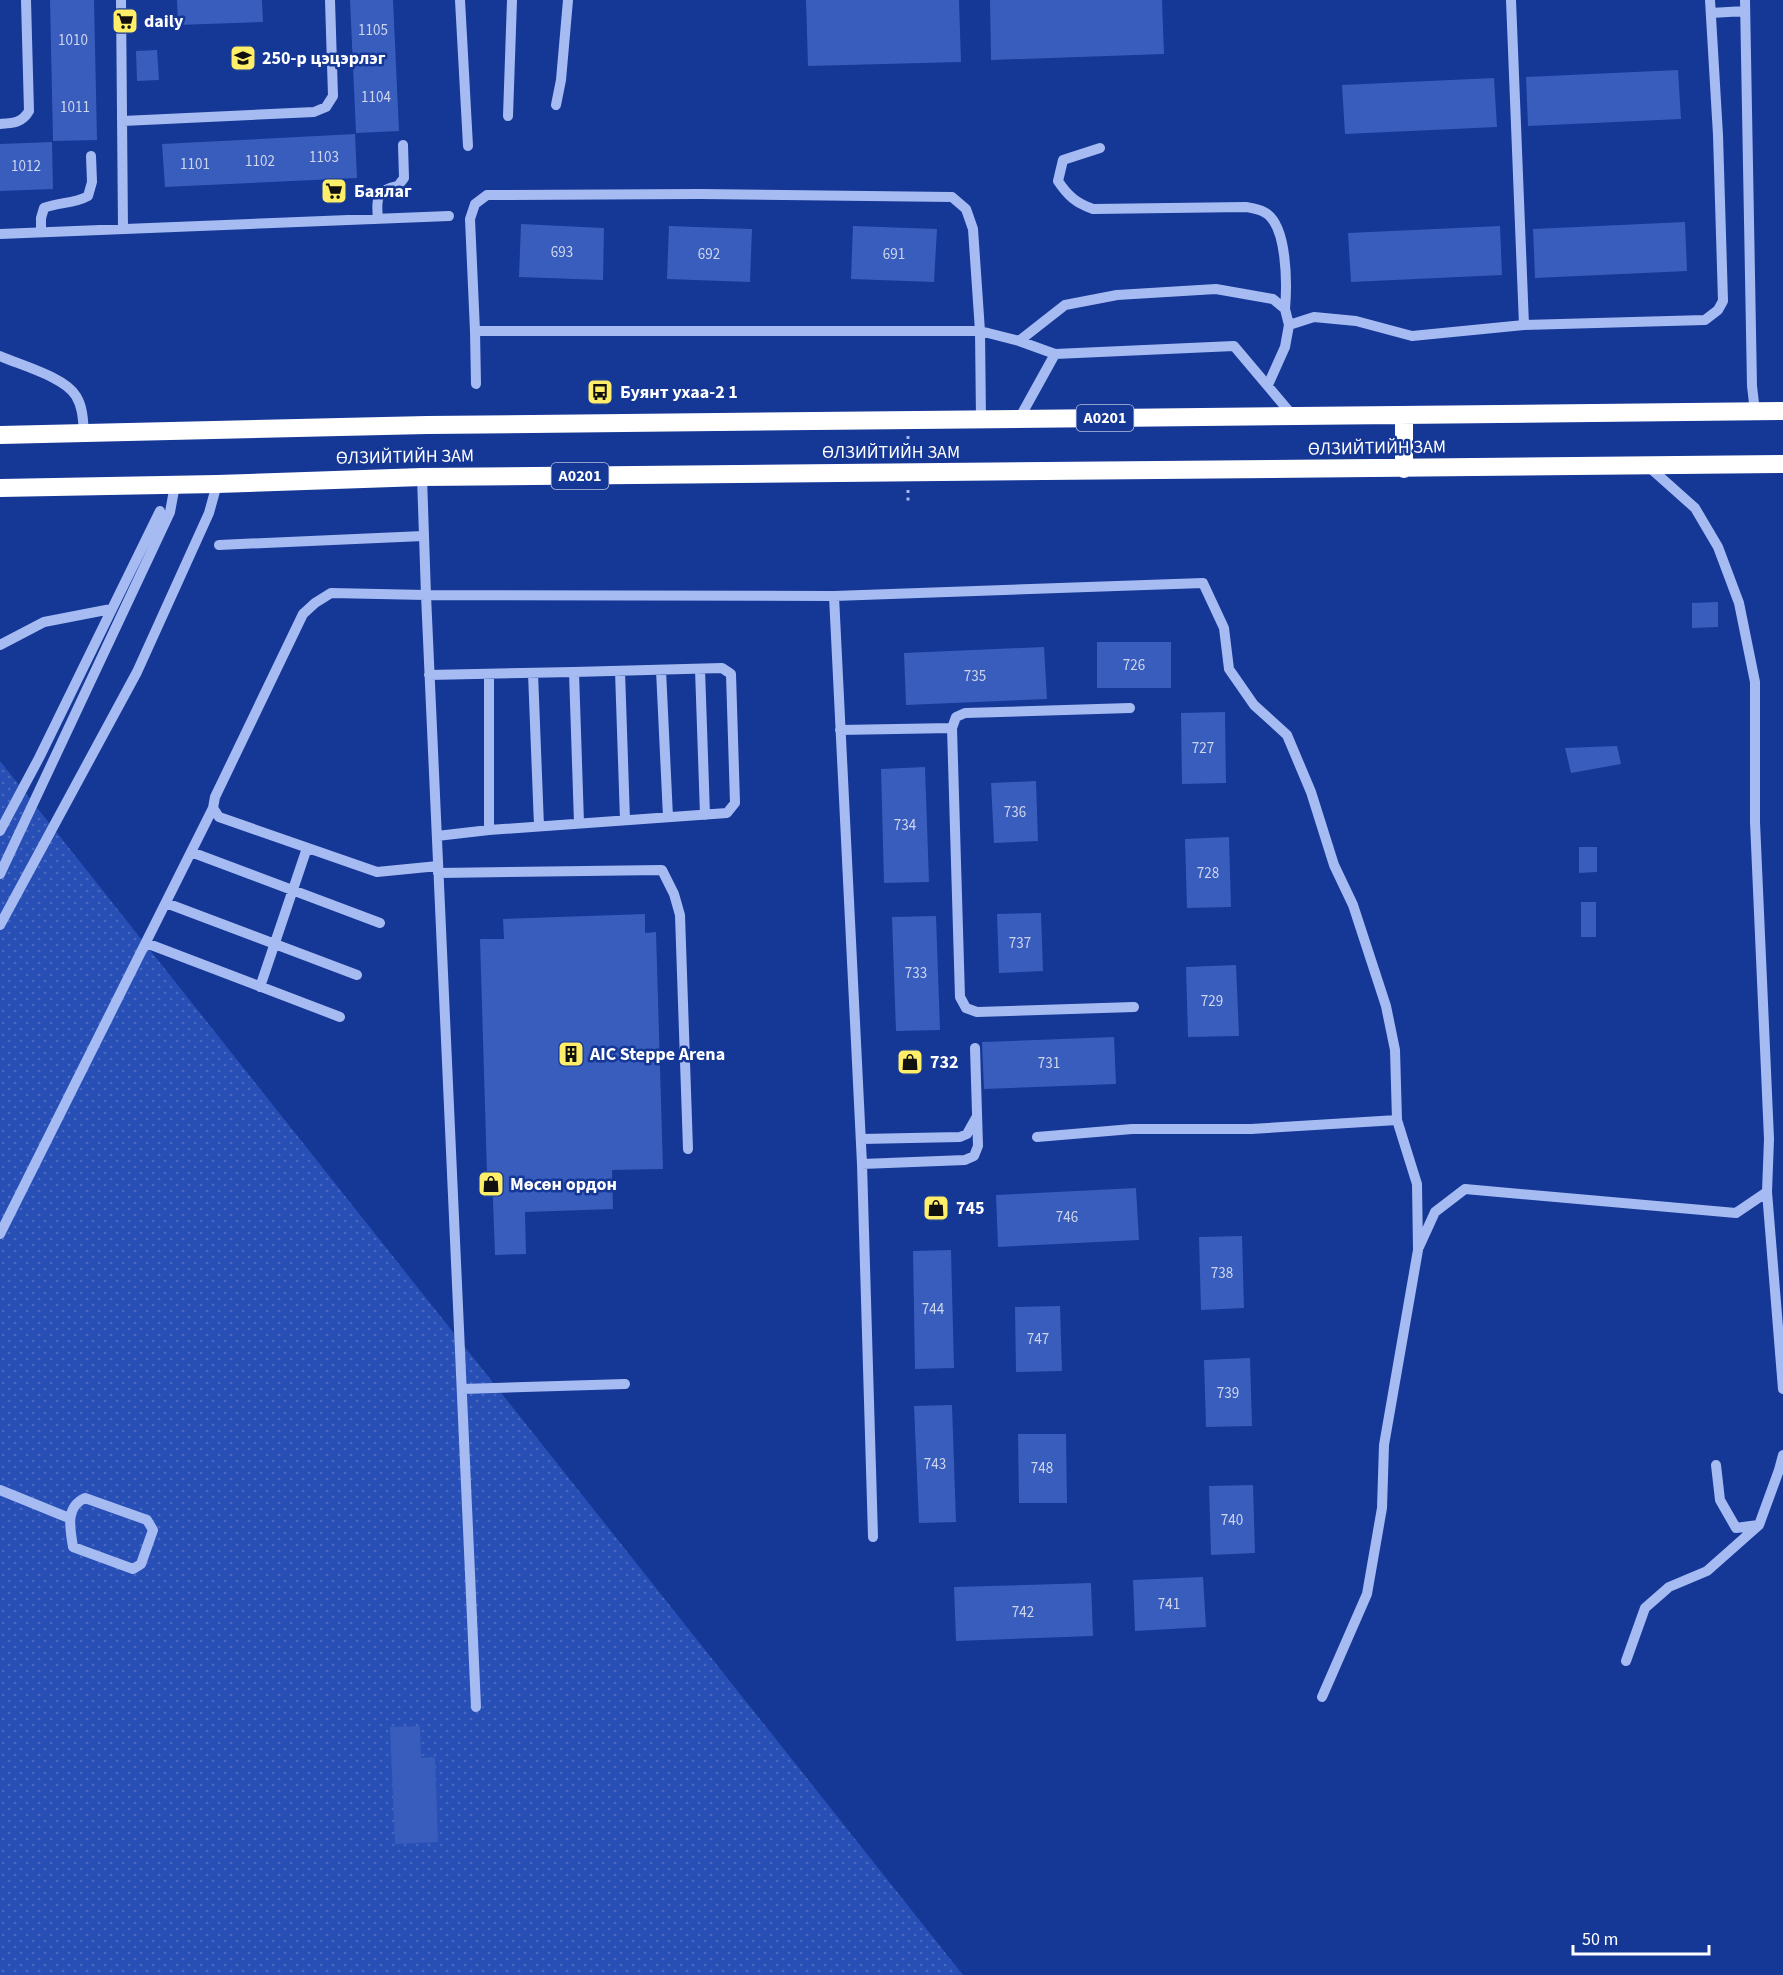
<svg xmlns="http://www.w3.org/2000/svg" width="1783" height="1975" font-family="'Source Sans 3',sans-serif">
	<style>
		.park { fill: url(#park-dots) }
		.building { fill: #395dbc }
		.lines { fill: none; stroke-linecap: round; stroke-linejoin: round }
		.path { stroke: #a6bbf2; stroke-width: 3; stroke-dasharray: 3 4.5; stroke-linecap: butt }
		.minor { stroke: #a6bbf2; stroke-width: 10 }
		.highway { stroke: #fff; stroke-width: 18 }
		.labels { text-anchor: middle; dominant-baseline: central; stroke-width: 5; stroke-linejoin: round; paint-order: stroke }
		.number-label { font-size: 15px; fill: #ced6ee }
		.shield { fill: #153796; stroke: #b9c3e0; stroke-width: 1.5 }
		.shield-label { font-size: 16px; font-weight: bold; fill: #fff }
		.poi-label { font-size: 18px; font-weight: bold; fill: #fff; stroke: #153796; text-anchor: start }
		.street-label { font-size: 18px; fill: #fff; stroke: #153796 }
	</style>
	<defs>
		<pattern id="park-dots" width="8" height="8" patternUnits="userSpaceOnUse" patternTransform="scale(1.5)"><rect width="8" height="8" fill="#284fb5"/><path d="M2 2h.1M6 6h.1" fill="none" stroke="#4869c0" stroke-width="1.8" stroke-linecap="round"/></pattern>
	</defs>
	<rect width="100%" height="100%" fill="#153796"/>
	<!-- park -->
	<path class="park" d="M0 761 963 1975H0Z"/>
	<!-- building -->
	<path class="building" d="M50 0H94L97 140 53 141Z
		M177 0H262L263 22 178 25Z
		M350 0H393L399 131 356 133Z
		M806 0H959L961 62 808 66Z
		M990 0H1162L1164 54 991 60Z
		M157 50 159 80 137 81 136 51Z
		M1678 70 1681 119 1528 126 1526 77Z
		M1494 78 1497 127 1345 134 1342 85Z
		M355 134 357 178 165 187 162 144Z
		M52 142 53 189 0 191V144Z
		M1685 222 1687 271 1535 278 1533 229Z
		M521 224 604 228 603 280 519 277Z
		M669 226 752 229 750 282 667 279Z
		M853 226 937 229 934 282 851 279Z
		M1500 226 1502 275 1351 282 1348 233Z
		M1718 602V627L1692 628V603Z
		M1097 642H1171V688H1097Z
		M1044 647 1047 699 906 705 904 653Z
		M1225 712 1226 783 1182 784 1181 713Z
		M1617 746 1621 764 1571 773 1565 748Z
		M925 767 929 882 884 883 881 769Z
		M1036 781 1038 841 994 843 991 783Z
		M1229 837 1231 907 1187 908 1185 839Z
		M1579 847H1597V872L1579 873Z
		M1581 902H1596V937H1581Z
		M1041 913 1043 971 999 973 997 914Z
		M645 914V933L656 932 663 1169 612 1170 613 1209 525 1212 526 1254 495 1255 492 1174H487L480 939H504L503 919Z
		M936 916 940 1030 896 1031 892 917Z
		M1236 965 1239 1036 1188 1037 1186 967Z
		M1114 1037 1116 1084 984 1089 982 1042Z
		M1136 1188 1139 1240 998 1247 996 1195Z
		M1242 1236 1244 1308 1201 1310 1199 1237Z
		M951 1250 954 1368 915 1369 913 1251Z
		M1060 1306 1062 1371 1016 1372 1015 1307Z
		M1250 1358 1252 1426 1206 1427 1204 1360Z
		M952 1405 956 1522 919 1523 914 1406Z
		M1018 1434H1066L1067 1503H1019Z
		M1253 1485 1255 1553 1211 1555 1209 1486Z
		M1203 1577 1206 1627 1135 1631 1133 1580Z
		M1091 1583 1093 1636 956 1641 954 1587Z
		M420 1726 421 1758 435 1757 438 1842 395 1844 390 1727Z"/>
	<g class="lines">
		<!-- path -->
		<path class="path" d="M908 436V454
			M908 490V501"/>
		<!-- minor -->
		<path class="minor" d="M121 0 123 229
			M460 0 468 146
			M1511 0 1524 325
			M1745 0 1752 386 1755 412
			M1711 13 1745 11
			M556 105 561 80 568 0
			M508 116 512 0
			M123 121 314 112 326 107 333 96 330 0
			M0 124C13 123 22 123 29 111L26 0
			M1100 148 1063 160 1058 181C1068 196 1076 203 1093 209L1246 207C1251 208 1258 209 1264 212 1288 224 1287 286 1285 309
			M378 219C376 199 376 190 398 186L404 178 403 145
			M41 232V218L44 208C59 202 74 204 88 196L92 182 91 156
			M0 234 449 216
			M1289 325 1314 317 1356 321 1412 336 1524 325 1705 320 1718 310 1723 301 1718 135 1710 0
			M475 331 470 219 475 204 487 195 700 194 952 197 966 209 973 229 980 331 1019 341 1055 354
			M1019 341 1065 305 1117 295 1216 289 1273 299 1285 309 1289 325 1285 347 1268 385
			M0 356C20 365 65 377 76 396 83 407 83 421 84 433
			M476 384 475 331H980L981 420
			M1019 419 1055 354 1234 346 1293 416
			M422 477 426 595 834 596 862 1164 873 1537
			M219 545 423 536
			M834 596 1203 583 1224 628 1229 669 1254 705 1287 735 1311 792 1334 865 1353 905 1386 1006 1395 1050 1397 1120 1417 1184 1418 1250 1384 1445 1382 1508 1367 1594 1322 1697
			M0 645 44 622 111 609
			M700 669 705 815
			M661 670 668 817
			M620 671 625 820
			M574 672 579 823
			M533 673 539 826
			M429 675C527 673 624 671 722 668L731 674 735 803 727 813 489 830V674
			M1130 708 965 713 956 717 952 728 960 997 966 1008 977 1012 1134 1007
			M840 730 952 728
			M0 831 39 758 160 511
			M437 836 489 830
			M191 852 380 923
			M438 866 377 872 219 817 213 808 215 797 303 614 315 603 331 593 426 595 476 1707
			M438 873 662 870 674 894 680 915 688 1149
			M0 874 170 512 175 485
			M166 903 357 975
			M0 925 137 672 209 513 217 484
			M146 943 340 1017
			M260 987 307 848
			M1037 1137 1132 1129H1251L1397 1120
			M861 1139 960 1137 967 1134 976 1118
			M862 1164 965 1160 974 1156 978 1146 975 1048
			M1767 1192 1783 1389
			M0 1234 213 808
			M1419 1247 1435 1212 1465 1189 1736 1213 1767 1192 1769 1139 1755 822V682L1739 603 1718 547 1695 508 1649 467
			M462 1389 625 1384
			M1716 1465 1720 1500 1736 1528 1758 1525
			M0 1490 69 1518
			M85 1498 147 1520 153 1530 141 1564 133 1569 73 1547C70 1528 65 1507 85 1498Z
			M1626 1661 1645 1608 1669 1587 1707 1571 1759 1525 1779 1470 1783 1455"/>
		<!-- highway -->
		<path class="highway" d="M0 435 427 425 1783 411
			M1404 469V416
			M0 488 217 484 422 477 1783 464"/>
	</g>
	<!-- icons -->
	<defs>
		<g id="supermarket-square" transform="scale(1.35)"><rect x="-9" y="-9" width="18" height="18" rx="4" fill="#ffee67" stroke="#153796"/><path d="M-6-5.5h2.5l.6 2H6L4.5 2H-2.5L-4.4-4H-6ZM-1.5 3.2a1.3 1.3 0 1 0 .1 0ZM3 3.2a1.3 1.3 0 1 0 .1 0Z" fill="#111"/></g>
		<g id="school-square" transform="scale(1.35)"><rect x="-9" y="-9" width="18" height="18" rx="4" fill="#ffee67" stroke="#153796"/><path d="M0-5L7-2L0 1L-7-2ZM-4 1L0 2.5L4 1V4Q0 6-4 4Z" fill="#111"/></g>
		<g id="bus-square" transform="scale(1.35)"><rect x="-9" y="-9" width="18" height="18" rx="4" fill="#ffee67" stroke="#153796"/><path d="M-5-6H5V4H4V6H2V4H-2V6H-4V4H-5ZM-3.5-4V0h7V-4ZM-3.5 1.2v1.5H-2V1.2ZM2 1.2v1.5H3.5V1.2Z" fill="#111"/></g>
		<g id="building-square" transform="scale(1.35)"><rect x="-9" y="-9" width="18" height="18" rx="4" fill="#ffee67" stroke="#153796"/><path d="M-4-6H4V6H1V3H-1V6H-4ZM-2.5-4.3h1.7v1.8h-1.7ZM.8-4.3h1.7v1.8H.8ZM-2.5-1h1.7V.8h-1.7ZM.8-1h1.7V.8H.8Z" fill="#111"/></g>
		<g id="shop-square" transform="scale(1.35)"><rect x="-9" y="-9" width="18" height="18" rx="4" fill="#ffee67" stroke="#153796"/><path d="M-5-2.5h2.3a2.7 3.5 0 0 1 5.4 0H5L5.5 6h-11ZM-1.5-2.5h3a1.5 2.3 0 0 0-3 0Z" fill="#111"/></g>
	</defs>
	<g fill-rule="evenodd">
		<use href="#supermarket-square" x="125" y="21"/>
		<use href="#school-square" x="243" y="58"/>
		<use href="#supermarket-square" x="334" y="191"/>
		<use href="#bus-square" x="600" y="392"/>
		<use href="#building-square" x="571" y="1054"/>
		<use href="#shop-square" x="910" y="1062"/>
		<use href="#shop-square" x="491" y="1184"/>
		<use href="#shop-square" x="936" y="1208"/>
	</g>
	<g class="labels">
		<!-- number labels -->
		<g class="number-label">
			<text x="373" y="30">1105</text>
			<text x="73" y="40">1010</text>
			<text x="376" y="97">1104</text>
			<text x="75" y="107">1011</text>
			<text x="324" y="157">1103</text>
			<text x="260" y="161">1102</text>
			<text x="195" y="164">1101</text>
			<text x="26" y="166">1012</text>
			<text x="562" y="252">693</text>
			<text x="709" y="254">692</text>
			<text x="894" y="254">691</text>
			<text x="1134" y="665">726</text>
			<text x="975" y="676">735</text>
			<text x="1203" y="748">727</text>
			<text x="1015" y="812">736</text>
			<text x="905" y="825">734</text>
			<text x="1208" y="873">728</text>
			<text x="1020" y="943">737</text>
			<text x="916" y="973">733</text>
			<text x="1212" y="1001">729</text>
			<text x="1049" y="1063">731</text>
			<text x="1067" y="1217">746</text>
			<text x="1222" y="1273">738</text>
			<text x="933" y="1309">744</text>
			<text x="1038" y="1339">747</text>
			<text x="1228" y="1393">739</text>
			<text x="935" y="1464">743</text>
			<text x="1042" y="1468">748</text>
			<text x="1232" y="1520">740</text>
			<text x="1169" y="1604">741</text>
			<text x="1023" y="1612">742</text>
		</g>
		<!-- shield labels -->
		<g class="shield">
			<rect x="1076.5" y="405" width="57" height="26" rx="4.5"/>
			<rect x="551.5" y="463" width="57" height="26" rx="4.5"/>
		</g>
		<g class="shield-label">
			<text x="1105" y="418">A0201</text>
			<text x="580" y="476">A0201</text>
		</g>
		<!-- poi labels -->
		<g class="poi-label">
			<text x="144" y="21">daily</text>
			<text x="262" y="58">250-р цэцэрлэг</text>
			<text x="354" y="191">Баялаг</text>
			<text x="620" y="392">Буянт ухаа-2 1</text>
			<text x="590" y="1054">AIC Steppe Arena</text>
			<text x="930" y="1062">732</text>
			<text x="510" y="1184">Мөсөн ордон</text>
			<text x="956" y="1208">745</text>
		</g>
		<!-- street labels -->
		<g class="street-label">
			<text transform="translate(1377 448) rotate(-1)">ӨЛЗИЙТИЙН ЗАМ</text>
			<text x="891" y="452">ӨЛЗИЙТИЙН ЗАМ</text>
			<text transform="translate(405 457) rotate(-1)">ӨЛЗИЙТИЙН ЗАМ</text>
		</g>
	</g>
	<!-- scale -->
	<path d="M1573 1945v9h136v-9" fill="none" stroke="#ffffff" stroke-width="3"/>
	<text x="1582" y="1945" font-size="18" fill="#ffffff" stroke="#153796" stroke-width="4.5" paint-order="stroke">50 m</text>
</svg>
